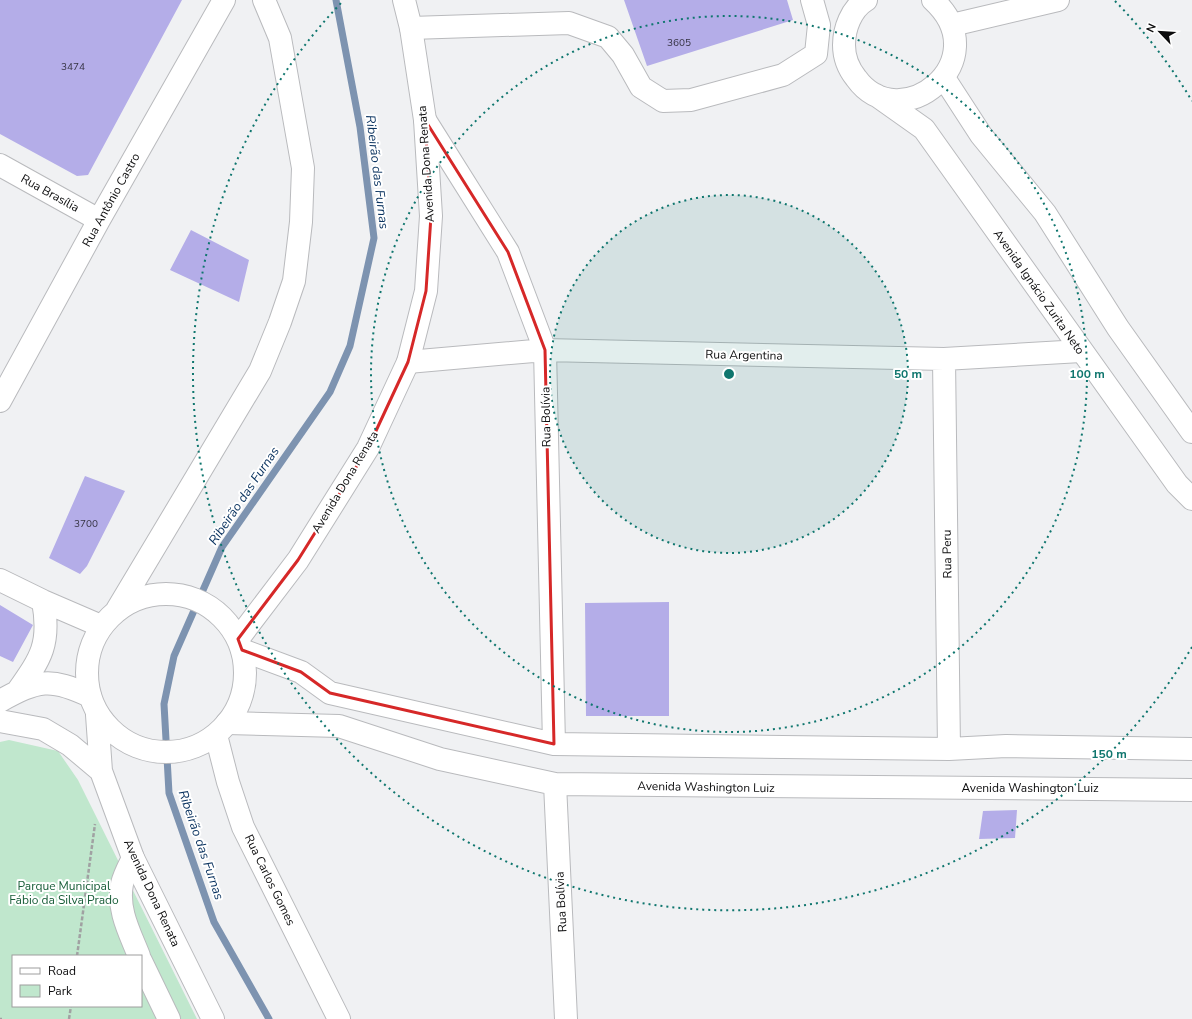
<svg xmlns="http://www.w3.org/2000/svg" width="1192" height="1019" font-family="'Nunito Sans',sans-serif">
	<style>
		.green { fill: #c0e7cd; fill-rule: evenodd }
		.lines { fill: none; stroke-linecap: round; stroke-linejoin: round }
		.stream { stroke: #7d93b0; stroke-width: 7 }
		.building { fill: #b4ade8 }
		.minor-casing { stroke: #b9babd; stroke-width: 24 }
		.major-casing { stroke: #b9babd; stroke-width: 24 }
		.path { stroke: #a0a1a2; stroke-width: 2.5; stroke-dasharray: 4 2; stroke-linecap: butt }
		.minor { stroke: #fff; stroke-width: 22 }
		.major { stroke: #fff; stroke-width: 22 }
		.marked { fill: none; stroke: #d62828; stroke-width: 3; stroke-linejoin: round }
		.ring { fill: none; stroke: #0f766e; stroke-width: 2; stroke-dasharray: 2 4 }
		.labels { text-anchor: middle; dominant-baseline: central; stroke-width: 4; stroke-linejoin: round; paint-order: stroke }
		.number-label { font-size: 10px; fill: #363444 }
		.street-label { font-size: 12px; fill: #0c0c0d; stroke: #fff }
		.park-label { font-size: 12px; fill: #175d38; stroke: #fff }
		.water-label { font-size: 13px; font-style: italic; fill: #09325f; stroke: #fff }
		.centre { fill: #0f766e; stroke: #fff; stroke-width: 2 }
		.ring-label { font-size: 12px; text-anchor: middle; font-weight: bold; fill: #0f766e; stroke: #fff; stroke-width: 4; stroke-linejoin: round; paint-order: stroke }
	</style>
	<rect width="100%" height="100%" fill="#f0f1f3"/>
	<!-- green -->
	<path class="green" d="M9 740 58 751 78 780 197 1019H0V742ZM13 956H141V1006H13Z"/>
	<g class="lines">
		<!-- stream -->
		<path class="stream" d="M269 1019 214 922 169 793 164 704 174 656 222 547 330 392 350 346 374 238 360 127 336 0"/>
	</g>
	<!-- building -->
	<path class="building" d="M0 0H182L88 175 77 176 0 134Z
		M624 0H787L793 20 647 66Z
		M191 230 249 260 239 302 170 270Z
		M85 476 125 491 87 566 80 574 49 558Z
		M669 602V716H586L585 603Z
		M0 605 33 625 13 662 0 656Z
		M1017 810 1015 838 979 839 983 811Z"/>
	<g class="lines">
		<!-- minor casing -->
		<g class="minor-casing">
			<path id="minor" d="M952 25 1058 0
				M411 28 569 23 608 37 623 55 641 87 663 101 691 100 783 75 816 54 819 25 812 0
				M425 120 508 252 545 350 554 744
				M0 165 99 220
				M944 359 949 749
				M408 362 545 350 944 359 1081 351
				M0 401 99 220 224 0
				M0 580 43 601 101 626
				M242 650 301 672 330 693 554 744 949 749 1006 746 1192 749
				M17 692C41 658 51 644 43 601
				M0 701C38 680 50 677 90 696
				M227 723 339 726 440 759 555 784 1192 790
				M555 784 566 1019
				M133 858C129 866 124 875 122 884 117 910 130 933 139 956
				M141 961 169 1019"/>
		</g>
		<!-- major casing -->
		<g class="major-casing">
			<path id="major" d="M866 0C851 9 844 29 844 45 844 57 848 68 856 78 900 139 999 61 933 0
				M944 78 981 135 1045 213 1118 328 1192 432
				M876 95 924 129 1177 484 1192 499
				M87 673a79 79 0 1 1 158 0a79 79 0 1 1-158 0Z
				M117 610 260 371 280 322 294 281 301 222 303 168 280 38 264 0
				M238 639 298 560 368 448 408 362 426 291 431 216 425 120 411 28 404 0
				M97 715 101 771 133 858 213 1019
				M0 721 43 729 70 745 101 771
				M216 735 228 782 243 827 339 1019"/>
		</g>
		<!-- path -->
		<path class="path" d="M77 956 95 824
			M0 1019H2
			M69 1019 71 1006"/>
		<!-- minor -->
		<use href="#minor" class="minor"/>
		<!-- major -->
		<use href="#major" class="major"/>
	</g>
	<!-- marked area -->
	<path class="marked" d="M425 120 508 252 545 350 554 744 330 693 301 672 242 650 238 639 298 560 368 448 408 362 426 291 431 216Z"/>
	<!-- distance rings -->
	<circle cx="729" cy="374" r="179" fill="#0f766e" fill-opacity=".12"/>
	<g class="ring">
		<circle cx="729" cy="374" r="179"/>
		<circle cx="729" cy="374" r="358"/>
		<path d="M1192 647A537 537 0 1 1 343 1M1115 1A537 537 0 0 1 1192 101"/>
	</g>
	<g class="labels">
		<!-- number labels -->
		<g class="number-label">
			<text x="679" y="43">3605</text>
			<text x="73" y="67">3474</text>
			<text x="86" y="524">3700</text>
		</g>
		<!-- street labels -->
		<g class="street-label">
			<text transform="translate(426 164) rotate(-94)">Avenida Dona Renata</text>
			<text transform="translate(50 193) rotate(29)">Rua Brasília</text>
			<text transform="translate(111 200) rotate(-61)">Rua Antônio Castro</text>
			<text transform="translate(1039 292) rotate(55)">Avenida Ignácio Zurita Neto</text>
			<text transform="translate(744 355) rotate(1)">Rua Argentina</text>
			<text transform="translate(546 417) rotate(-91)">Rua Bolívia</text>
			<text transform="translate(345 482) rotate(-59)">Avenida Dona Renata</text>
			<text transform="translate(947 554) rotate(-91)">Rua Peru</text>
			<text transform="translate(706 787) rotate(1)">Avenida Washington Luiz</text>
			<text x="1030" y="788">Avenida Washington Luiz</text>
			<text transform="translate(270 880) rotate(64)">Rua Carlos Gomes</text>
			<text transform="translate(152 893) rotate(65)">Avenida Dona Renata</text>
			<text transform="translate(561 902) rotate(-93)">Rua Bolívia</text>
		</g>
		<!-- park labels -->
		<g class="park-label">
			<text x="64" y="886">Parque Municipal<tspan x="64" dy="14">Fábio da Silva Prado</tspan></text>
		</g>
		<!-- water labels -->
		<g class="water-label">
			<text transform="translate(377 172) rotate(83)">Ribeirão das Furnas</text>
			<text transform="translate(244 496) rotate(-56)">Ribeirão das Furnas</text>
			<text transform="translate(201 845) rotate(71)">Ribeirão das Furnas</text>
		</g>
	</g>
	<circle cx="729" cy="374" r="6" class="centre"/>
	<g class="ring-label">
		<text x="908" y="378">50 m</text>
		<text x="1087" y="378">100 m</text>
		<text x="1109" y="758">150 m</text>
	</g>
	<!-- legend -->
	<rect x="12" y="955" width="130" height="52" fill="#ffffff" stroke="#9e9e9e"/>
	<rect x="20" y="968" width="20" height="6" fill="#ffffff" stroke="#9e9e9e"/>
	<text x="48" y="975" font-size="12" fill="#0c0c0d">Road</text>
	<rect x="20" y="985" width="20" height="12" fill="#c0e7cd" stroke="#9e9e9e"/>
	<text x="48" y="995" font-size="12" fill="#0c0c0d">Park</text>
	<!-- north arrow -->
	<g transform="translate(1160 32) rotate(295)" stroke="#ffffff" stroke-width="3" paint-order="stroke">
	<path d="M0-3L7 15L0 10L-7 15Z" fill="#0c0c0d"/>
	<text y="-6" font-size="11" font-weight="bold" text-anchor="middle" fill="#0c0c0d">N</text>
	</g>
</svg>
